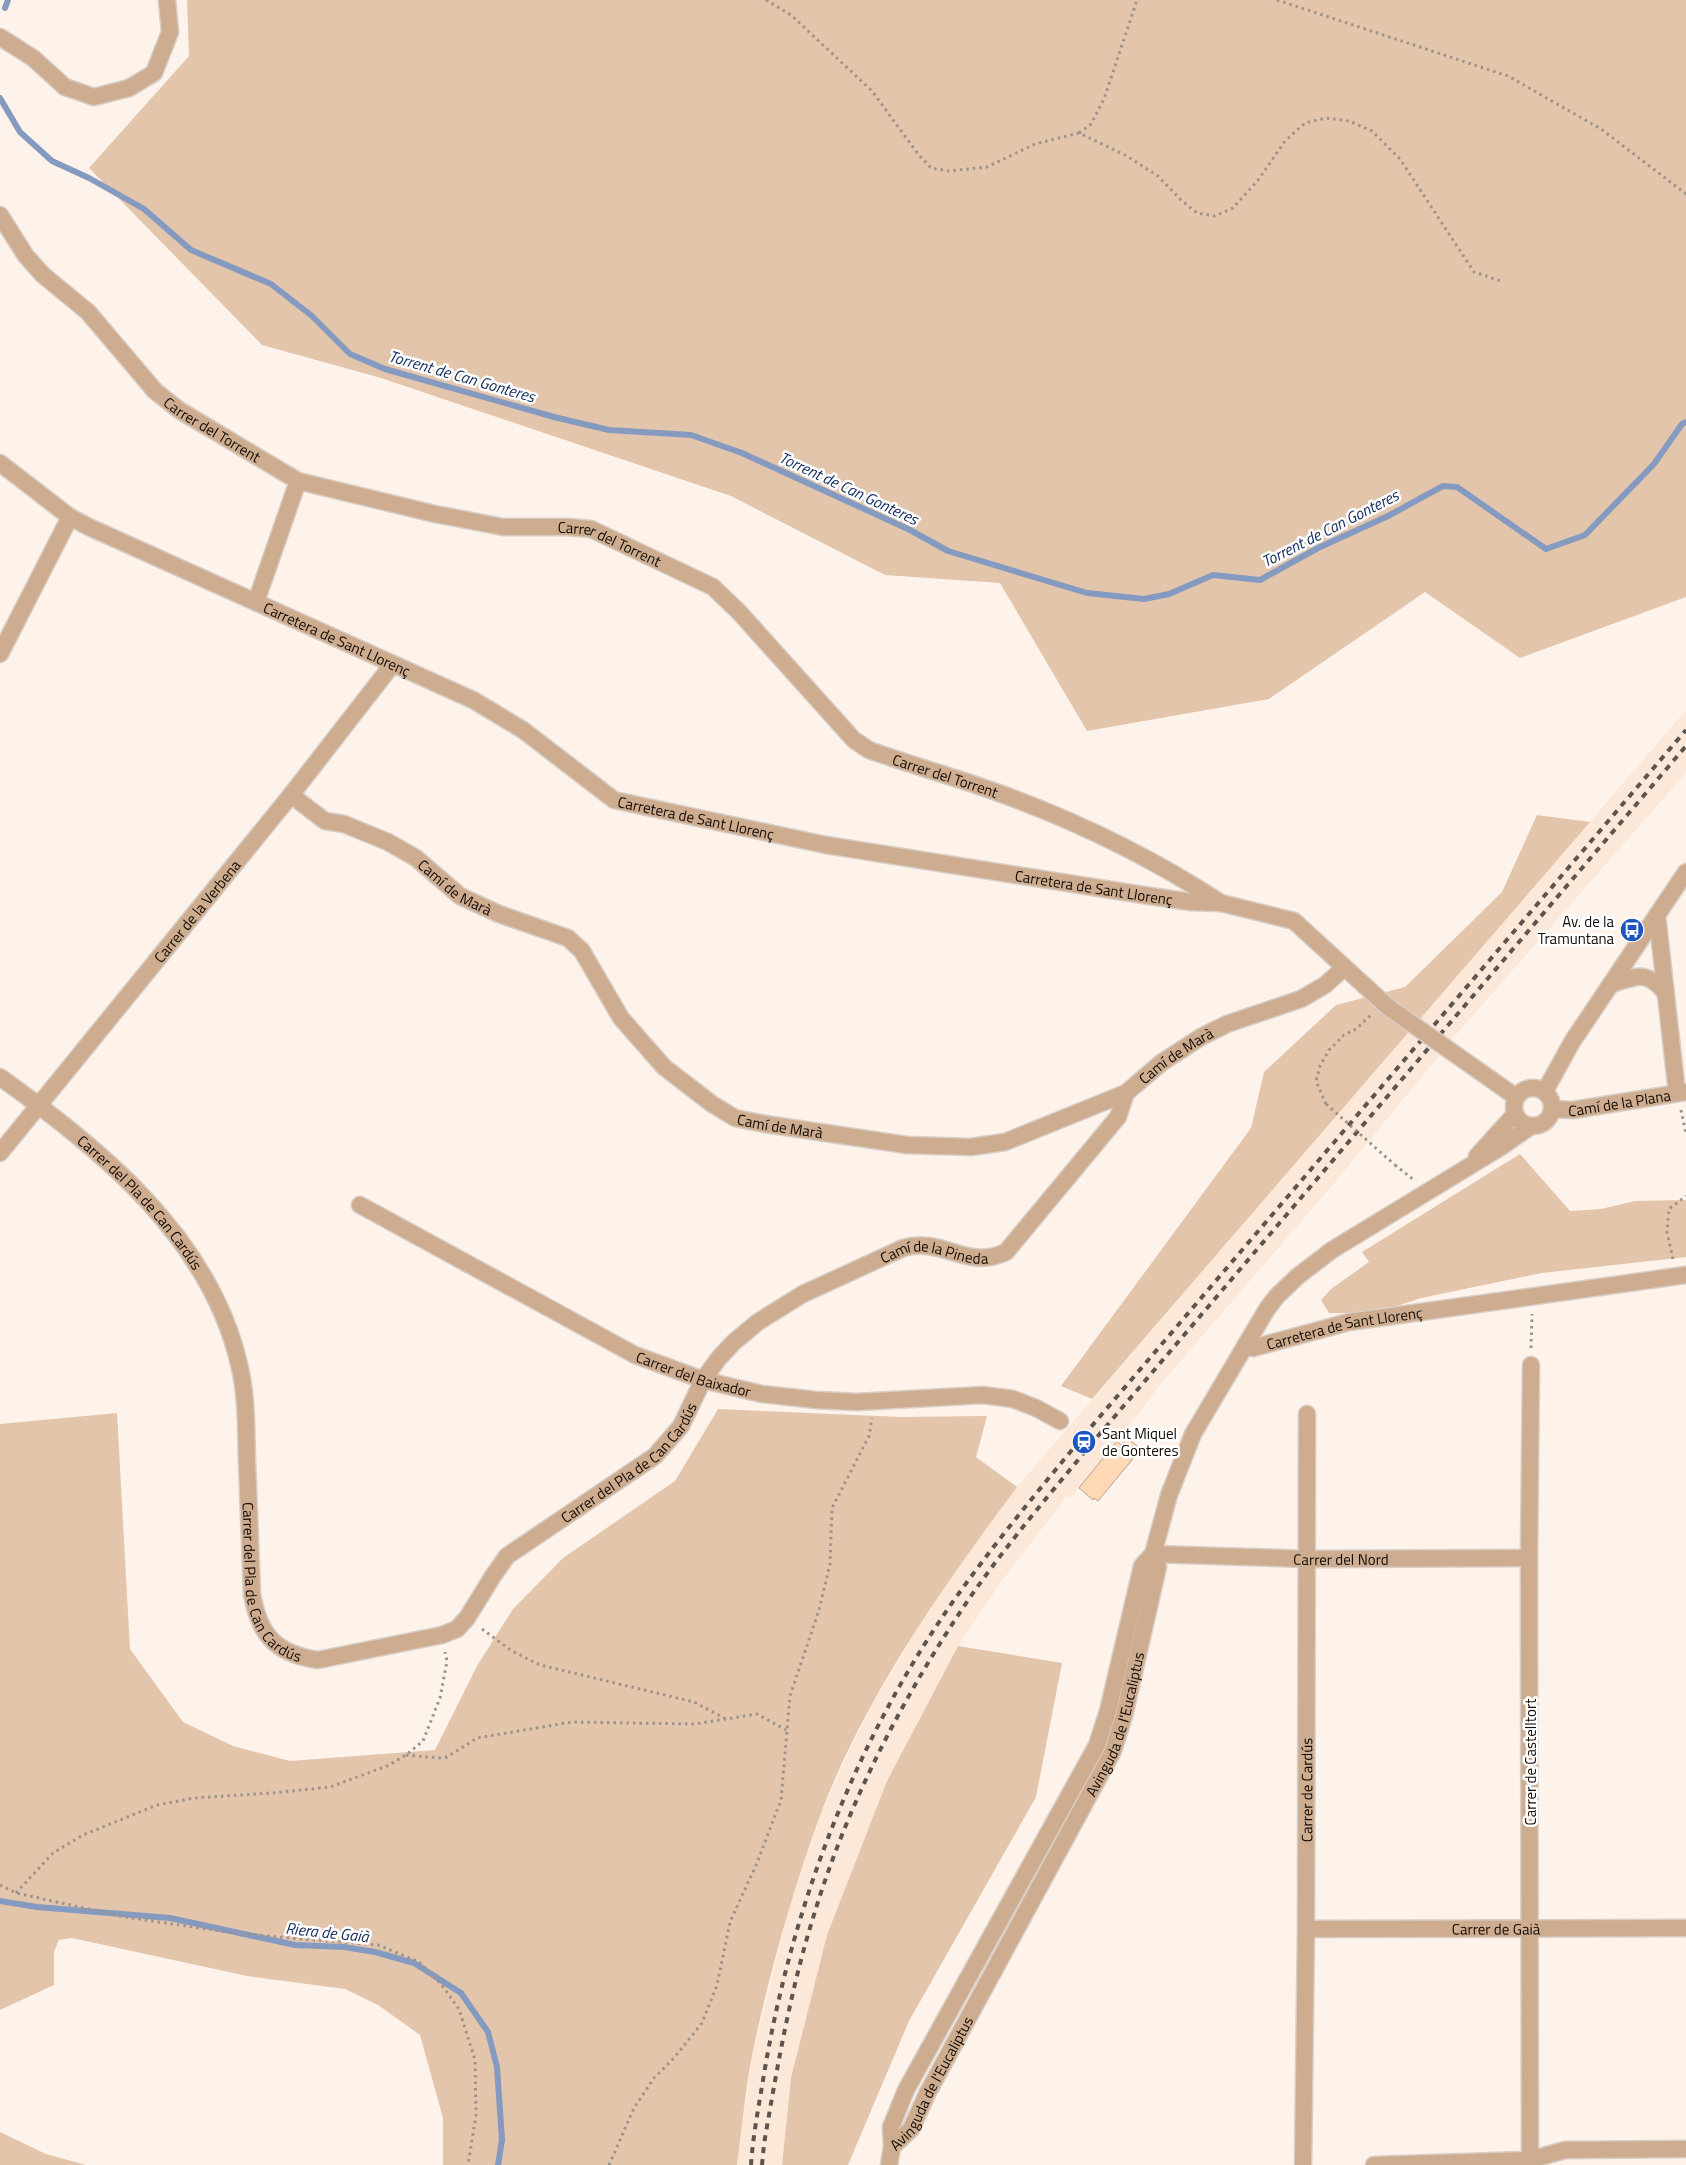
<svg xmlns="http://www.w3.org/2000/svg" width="1686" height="2165" font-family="'Titillium Web',sans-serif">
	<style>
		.built { fill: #fbe8d8 }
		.green { fill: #e3c5ac }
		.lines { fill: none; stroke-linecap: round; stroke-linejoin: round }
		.stream { stroke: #859ac0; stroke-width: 6 }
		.building { fill: #ffd8b6; stroke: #b9a28e }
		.street-casing { stroke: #d8cec6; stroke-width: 19 }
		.path { stroke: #9d938c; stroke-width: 3; stroke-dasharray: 2.5 4; stroke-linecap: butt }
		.street { stroke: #cdac8f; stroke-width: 16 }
		.rail { stroke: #5c544d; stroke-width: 4; stroke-dasharray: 6 6; stroke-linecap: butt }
		.street-bridge-casing { stroke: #d8cec6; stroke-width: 19; stroke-linecap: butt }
		.path-bridge { stroke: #9d938c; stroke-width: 3; stroke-dasharray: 2.5 4; stroke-linecap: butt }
		.street-bridge { stroke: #cdac8f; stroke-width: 16 }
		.labels { text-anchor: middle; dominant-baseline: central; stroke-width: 5; stroke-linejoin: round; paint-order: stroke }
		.street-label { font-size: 15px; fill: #130b05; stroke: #fff }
		.poi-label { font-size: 15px; fill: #130b05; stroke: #fff; text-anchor: end }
		.water-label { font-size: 16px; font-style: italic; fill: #173162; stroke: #fff }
	</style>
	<rect width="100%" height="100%" fill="#fef3eb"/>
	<!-- built -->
	<path class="built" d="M1686 710V773L1461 1029 1336 1181 1153 1393 1154 1394 1079 1488 1070 1498 1067 1496 1001 1582 958 1646 887 1781 827 1935 791 2078 782 2165H737L752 2058 789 1908 822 1812 850 1749 872 1705 918 1628 965 1558 1017 1487Z"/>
	<!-- green -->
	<path class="green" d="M187 0H1686V597L1520 658 1425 592 1269 699 1087 731 1000 583 885 575 731 496 381 378 262 345 89 168 189 56Z
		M1537 815 1590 822 1092 1399 1061 1386 1251 1128 1264 1072 1336 1005 1405 987 1502 892Z
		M1520 1154 1570 1211 1601 1209 1635 1201 1686 1200V1257L1542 1273 1421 1298 1391 1308 1360 1313H1329L1321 1300 1331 1289 1369 1262 1362 1252Z
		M718 1409 902 1417 987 1416 976 1457 1017 1487C942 1588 866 1695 821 1813 792 1892 769 1974 752 2056 745 2092 742 2129 737 2165H443V2118L420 2035 378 2005 345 1989 247 1976 72 1938 59 1940 54 1952V1985L0 2010V1424L117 1413 130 1649 183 1722 233 1746 290 1761 435 1750 477 1666 513 1609 563 1558 675 1481Z
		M958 1646 1062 1663 1036 1797 909 2021 848 2165H782L791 2078 827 1935 887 1781Z
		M0 2132 46 2154 86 2165H0Z"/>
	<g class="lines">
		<!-- stream -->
		<path class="stream" d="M5 8 8 0
			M0 98 20 132 52 161 89 178 144 209 191 250 271 284 312 316 350 354 385 369 554 417 609 430 691 435 742 453 910 530 948 551 1087 593 1144 599 1169 594 1213 575 1260 580 1318 548 1388 516 1443 486 1457 487 1546 549 1585 535 1654 464 1682 424 1686 422
			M0 1901 37 1907 170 1918 295 1945 344 1947 375 1952 414 1963 461 1993 488 2032 497 2067 502 2140 498 2165"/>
	</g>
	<!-- building -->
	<path class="building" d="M1127 1438 1141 1449 1098 1501 1094 1498 1093 1500 1079 1488 1117 1441 1121 1445Z"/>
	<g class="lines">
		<!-- street casing -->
		<g class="street-casing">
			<g id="street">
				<path d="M0 37 33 58 65 87 94 97 129 88 154 73 170 32 167 0"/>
				<path id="s1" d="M0 215 26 256 43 275 88 312 155 391 179 410 298 481 435 514 503 527H568L591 529 713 587 739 612 854 740 869 750C911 765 954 777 996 792 1074 820 1152 858 1221 903"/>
				<path id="s2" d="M0 463 70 517 89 527 473 700 523 730 614 800 826 845 1143 895 1191 902 1221 903 1294 921 1388 1007"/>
				<path d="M256 602 298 481"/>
				<path d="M0 654 70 517"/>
				<path id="s3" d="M291 795 325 821 344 824 388 842 416 858 460 896 499 914 568 938 582 951 621 1018 664 1067 712 1104 735 1118 765 1124 907 1145 971 1147 1005 1142 1126 1093 1161 1063 1201 1037 1227 1024 1301 999 1325 985 1344 968"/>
				<path d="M1657 915 1677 1093"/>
				<path d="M1612 984C1637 976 1646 970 1665 992"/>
				<path d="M1479 1071 1516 1097"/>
				<path id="s4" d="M0 1077C101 1150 209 1236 239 1364 247 1396 246 1429 247 1462 249 1506 250 1550 252 1594 259 1635 276 1654 318 1660L442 1635 457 1629 467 1618 493 1576 507 1556 655 1456 681 1426 703 1380 719 1358 734 1342 758 1322 803 1294 903 1248C942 1236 966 1271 1006 1252L1118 1117 1126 1093"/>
				<circle cx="1533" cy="1107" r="19"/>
				<path d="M1545 1091 1572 1042 1686 872"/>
				<path id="s5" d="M1552 1109 1573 1110 1686 1092"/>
				<path id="s6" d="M0 1153 291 795 392 665"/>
				<path d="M1477 1156 1515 1114"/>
				<path id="s7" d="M360 1205 635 1355 703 1380 762 1394 816 1400 857 1402 983 1395 1013 1399 1036 1408 1060 1421"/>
				<path id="s8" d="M1245 1346 1253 1348 1349 1322 1686 1275"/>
				<path id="s9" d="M1153 1554 1308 1559 1529 1558"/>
				<path id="s10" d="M1306 1929 1686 1928"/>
				<path id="s11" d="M892 2147 911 2129 927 2094 1113 1751 1124 1716 1158 1567 1153 1554"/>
				<path d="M1530 2160 1529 1558 1531 1365"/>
				<path d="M889 2165 892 2147 891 2127 906 2090 1097 1745 1108 1711 1142 1566 1153 1554 1169 1495 1193 1434 1267 1309 1277 1296 1298 1276 1332 1250 1501 1147 1531 1126"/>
				<path id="s12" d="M1303 2165 1306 1929 1307 1414"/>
				<path d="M1374 2165 1530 2160 1565 2150 1686 2149"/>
			</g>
		</g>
		<!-- path -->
		<path class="path" d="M766 0 791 15 872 91 918 154 931 168 949 171 987 167 1035 144 1079 133 1125 155 1158 176 1181 200 1197 213 1215 216 1233 208 1259 179 1285 141 1305 123 1326 118 1349 121 1372 131 1400 159 1474 272 1501 281
			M1277 0 1508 76 1601 129 1686 194
			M1079 133 1091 124 1104 99 1137 0
			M1326 1104 1316 1081 1320 1066 1329 1050 1344 1035 1356 1029 1371 1015
			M1681 1110 1686 1134
			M1395 1165 1414 1180
			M1673 1259 1667 1232 1669 1209 1686 1196
			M1531 1348 1532 1314
			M482 1629 512 1651 540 1665 694 1702 726 1719
			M406 1755 439 1758 447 1757 477 1738 572 1722 695 1724 757 1714 786 1730
			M0 1885 16 1893 125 1917 241 1934 378 1945 419 1962 441 1984 459 2009 475 2060 476 2115 468 2165
			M16 1893 53 1853 83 1835 157 1805 194 1798 272 1793 330 1787 387 1766 406 1755 423 1741 440 1698 447 1661 445 1652
			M609 2165 634 2108 654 2078 674 2058 702 2023 717 1985 730 1922 757 1863 781 1800 790 1696 819 1610 830 1564 832 1508 869 1436 872 1418"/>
		<!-- street -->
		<use href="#street" class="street"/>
		<!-- rail -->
		<path class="rail" d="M751 2165C753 2135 759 2105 764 2074 792 1907 854 1743 952 1603 995 1542 1043 1485 1091 1427L1686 730
			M762 2165 764 2144C777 2068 790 1992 813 1918 847 1804 904 1694 971 1596 1010 1540 1055 1488 1098 1436L1686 746"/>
		<!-- street-bridge casing -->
		<g class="street-bridge-casing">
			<path id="street-bridge" d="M1388 1007 1479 1071"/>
		</g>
		<!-- path-bridge -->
		<path class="path-bridge" d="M1326 1104 1395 1165"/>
		<!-- street-bridge -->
		<use href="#street-bridge" class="street-bridge"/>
	</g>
	<!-- icons -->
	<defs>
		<g id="bus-disc" transform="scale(1.25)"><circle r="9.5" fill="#1c55c1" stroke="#fff"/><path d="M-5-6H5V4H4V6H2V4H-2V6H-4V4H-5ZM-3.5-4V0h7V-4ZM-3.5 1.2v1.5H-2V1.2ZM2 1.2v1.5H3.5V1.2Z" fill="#fff"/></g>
		<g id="station-disc" transform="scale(1.25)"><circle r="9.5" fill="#1c55c1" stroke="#fff"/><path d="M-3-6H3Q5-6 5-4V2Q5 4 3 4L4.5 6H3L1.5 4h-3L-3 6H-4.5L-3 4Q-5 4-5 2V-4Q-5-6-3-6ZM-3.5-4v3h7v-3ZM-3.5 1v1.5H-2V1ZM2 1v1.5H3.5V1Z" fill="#fff"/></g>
	</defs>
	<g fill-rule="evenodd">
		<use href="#bus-disc" x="1632" y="930"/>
		<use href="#station-disc" x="1084" y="1442"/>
	</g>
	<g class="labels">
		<!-- street labels -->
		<g class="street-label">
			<text stroke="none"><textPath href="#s1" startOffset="305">Carrer del Torrent</textPath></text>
			<text stroke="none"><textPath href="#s1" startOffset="725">Carrer del Torrent</textPath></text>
			<text stroke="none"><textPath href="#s2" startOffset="382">Carretera de Sant Llorenç</textPath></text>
			<text stroke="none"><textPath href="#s1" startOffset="1145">Carrer del Torrent</textPath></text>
			<text stroke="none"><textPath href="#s2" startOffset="788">Carretera de Sant Llorenç</textPath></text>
			<text stroke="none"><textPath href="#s3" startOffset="191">Camí de Marà</textPath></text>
			<text stroke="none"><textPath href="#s2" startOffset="1192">Carretera de Sant Llorenç</textPath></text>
			<text stroke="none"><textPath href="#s6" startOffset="312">Carrer de la Verbena</textPath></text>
			<text stroke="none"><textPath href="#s3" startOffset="1031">Camí de Marà</textPath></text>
			<text stroke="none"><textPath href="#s5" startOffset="68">Camí de la Plana</textPath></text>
			<text stroke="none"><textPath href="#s3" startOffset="611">Camí de Marà</textPath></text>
			<text stroke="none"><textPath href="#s4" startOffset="189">Carrer del Pla de Can Cardús</textPath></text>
			<text stroke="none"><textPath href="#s4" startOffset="1490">Camí de la Pineda</textPath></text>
			<text stroke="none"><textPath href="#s8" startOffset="102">Carretera de Sant Llorenç</textPath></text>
			<text stroke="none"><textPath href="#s7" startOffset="375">Carrer del Baixador</textPath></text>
			<text stroke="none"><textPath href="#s4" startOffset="1101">Carrer del Pla de Can Cardús</textPath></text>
			<text stroke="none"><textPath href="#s9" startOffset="188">Carrer del Nord</textPath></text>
			<text stroke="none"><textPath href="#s4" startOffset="609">Carrer del Pla de Can Cardús</textPath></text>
			<text stroke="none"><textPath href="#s11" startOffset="481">Avinguda de l'Eucaliptus</textPath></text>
			<text transform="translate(1530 1762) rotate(-90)">Carrer de Castelltort</text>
			<text stroke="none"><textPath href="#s12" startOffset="375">Carrer de Cardús</textPath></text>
			<text stroke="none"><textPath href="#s10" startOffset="190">Carrer de Gaià</textPath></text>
			<text stroke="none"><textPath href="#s11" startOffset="76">Avinguda de l'Eucaliptus</textPath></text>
		</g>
		<!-- poi labels -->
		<g class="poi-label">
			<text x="1614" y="921">Av. de la<tspan x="1614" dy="17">Tramuntana</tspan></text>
			<text x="1102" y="1433" text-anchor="start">Sant Miquel<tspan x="1102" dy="17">de Gonteres</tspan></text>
		</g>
		<!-- water labels -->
		<g class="water-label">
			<text transform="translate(462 376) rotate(16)">Torrent de Can Gonteres</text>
			<text transform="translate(849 488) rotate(25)">Torrent de Can Gonteres</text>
			<text transform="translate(1330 528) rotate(-27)">Torrent de Can Gonteres</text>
			<text transform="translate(327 1932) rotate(6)">Riera de Gaià</text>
		</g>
	</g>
</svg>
